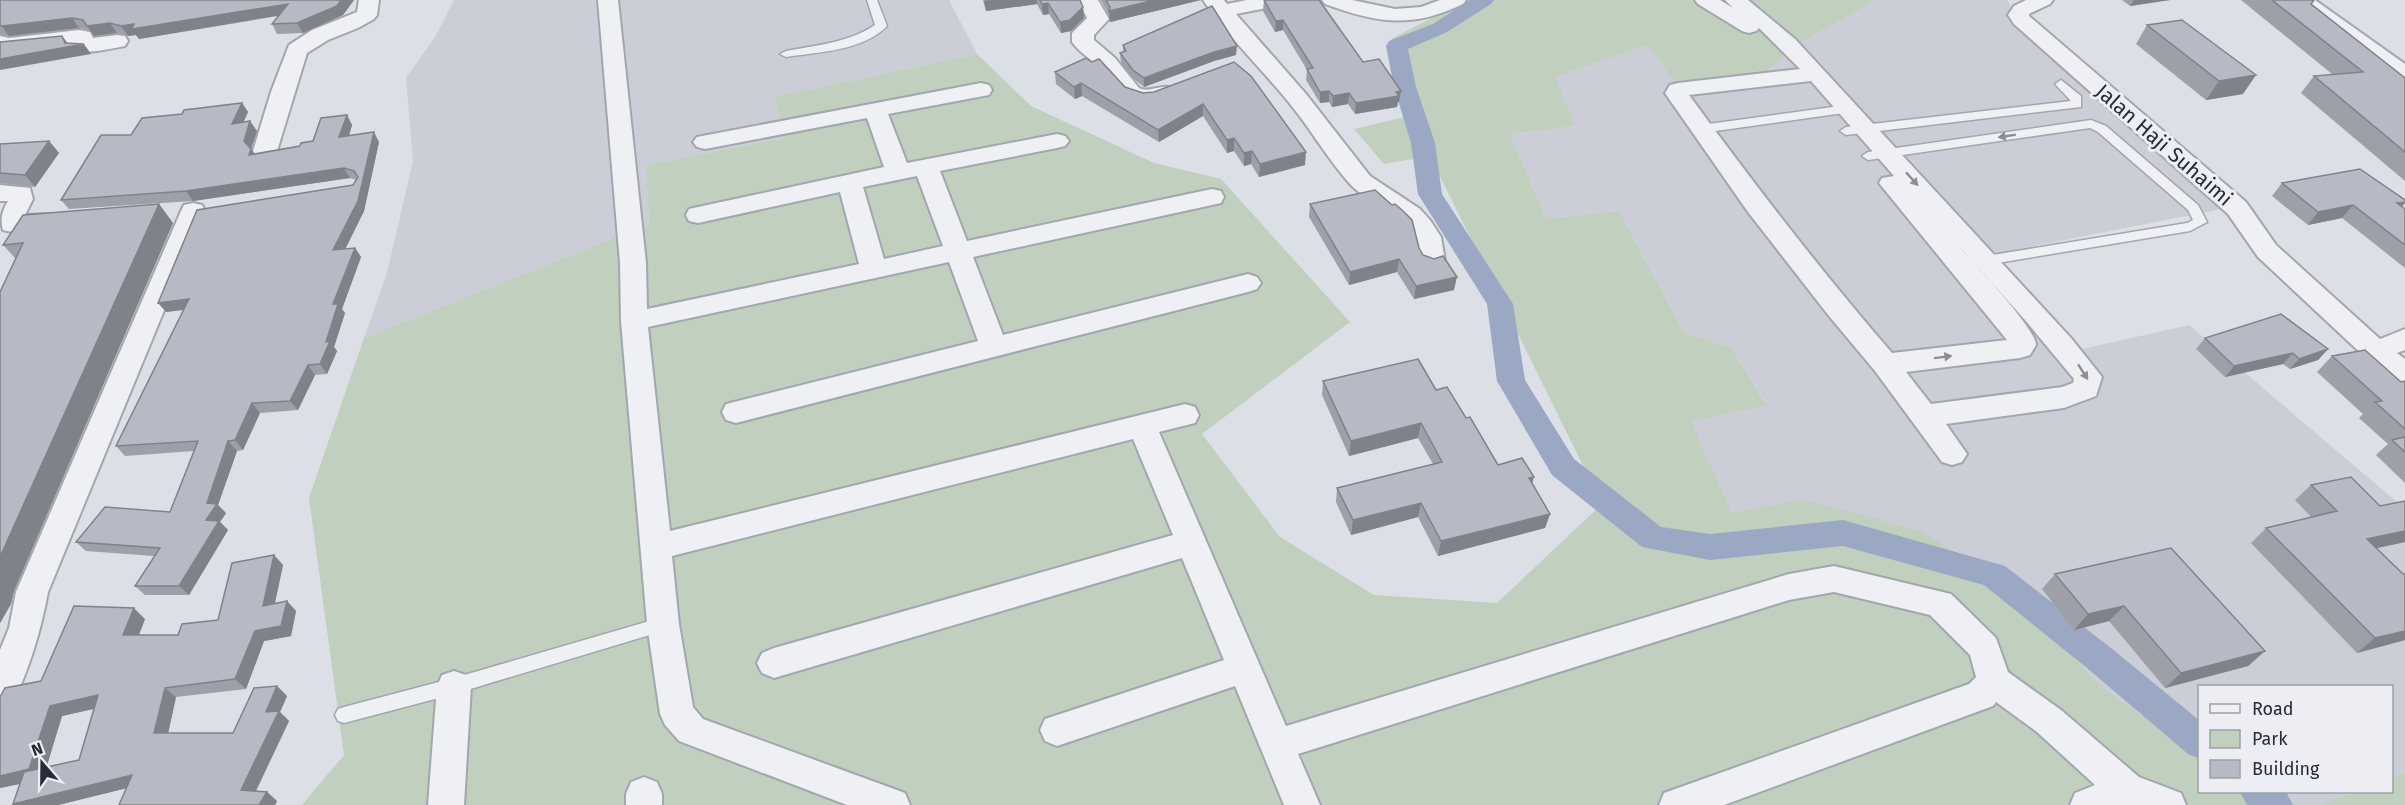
<svg xmlns="http://www.w3.org/2000/svg" width="2405" height="805" font-family="'Fira Sans',sans-serif">
	<style>
		.built { fill: #cbced7 }
		.green { fill: #c0cfbe }
		.lines { fill: none; stroke-linecap: round; stroke-linejoin: round }
		.canal { fill: #9aa8c3; fill-rule: evenodd }
		.service-casing { stroke: #a2a6af; stroke-width: 3 }
		.minor-casing { stroke: #a2a6af; stroke-width: 4 }
		.service { fill: #eff0f4; fill-rule: evenodd }
		.minor { fill: #eff0f4; fill-rule: evenodd }
		.wall { fill: #9da0a9; fill-rule: evenodd }
		.shaded-wall { fill: #80828a }
		.building { fill: #b7bac5; stroke: #80828a; stroke-width: 1.5 }
		.oneway { fill: #8b8e98 }
		.labels { text-anchor: middle; dominant-baseline: central; stroke-width: 6; stroke-linejoin: round; paint-order: stroke }
		.street-label { font-size: 21px; fill: #272c3b; stroke: #eceef3 }
	</style>
	<rect width="100%" height="100%" fill="#dcdfe5"/>
	<!-- built -->
	<path class="built" d="M454 0H949L977 54 774 97 785 138 646 165 649 224 364 338 387 273 413 161 406 78 435 37Z
		M1878 0H2007L2019 20 2232 207 1994 254 2069 352 2189 325 2405 509V773L2392 778V686H2200L2199 756 2099 685 2011 587 1803 499 1732 513 1690 422 1766 404 1732 348 1684 333 1619 211 1546 219 1510 134 1575 126 1553 77 1648 45 1797 44Z
		M2266 792H2355L2319 805H2295Z"/>
	<!-- green -->
	<path class="green" d="M1467 0H1878L1797 44 1753 84 1684 95 1648 45 1554 77 1576 126 1510 134 1546 219 1619 211 1684 333 1732 348 1766 405 1691 422 1732 513 1803 499 1921 531 2011 587 2099 685 2199 756 2200 792H2266L2295 805H302L344 755 309 498 364 338 649 224 646 165 785 138 774 97 977 54 1031 106 1154 163 1221 179 1350 322 1202 434 1280 537 1374 595 1497 603 1602 504 1430 156 1384 164 1354 129 1422 113 1391 39Z
		M2405 773V805H2319L2355 792H2392V778Z"/>
	<g class="lines">
		<!-- canal -->
		<path class="canal" d="M1470 0H1494L1491 4 1447 32 1408 49 1416 87 1435 143 1442 194 1513 304 1525 380 1574 459 1661 527 1710 534 1843 520 2005 566 2111 648 2200 721V759L2188 754 2087 668 1984 585 1843 546 1710 560 1642 547 1552 475 1497 381 1487 304 1418 194 1411 143 1394 87 1386 46 1389 41 1433 24Z
			M2240 792H2286L2293 805H2247Z"/>
		<!-- service casing -->
		<g class="service-casing">
			<path id="service" d="M867 0H877L887 26C863 51 818 52 786 57L780 54 786 51C817 45 848 43 875 25Z
				M2061 80 2081 96V107L1846 135 1840 131 1846 127 2071 101 2055 84Z
				M1847 105 1853 109 1851 112 1701 133 1695 129 1701 125Z
				M2091 120 2106 126 2198 205 2207 222 2190 231 1979 266 1972 261 1974 258 2187 223 2193 220 2188 210 2098 132 2090 128 1868 160 1862 156 1868 152Z
				M663 617 669 619 672 624 669 629 663 631 454 694 344 723 338 721 335 715 338 709 344 707 454 678Z"/>
		</g>
		<!-- minor casing -->
		<g class="minor-casing">
			<path id="minor" d="M359 0H379L377 15 374 19 358 28 328 40 307 53 277 151 273 156 265 158 257 156 253 151 271 92 289 45 312 30 357 12Z
				M598 0H618L646 263 647 309 859 264 840 192 698 223 689 221 686 215 689 209 698 207 884 167 867 118 705 149 697 147 693 142 697 137 981 83 989 85 992 90 989 95 888 114 907 163 1057 134 1065 136 1069 141 1065 146 1057 148 940 171 967 241 1212 189 1221 191 1224 197 1221 203 1212 205 973 257 1003 335 1248 274 1257 277 1261 283 1257 289 1248 292 736 423 726 420 722 412 726 404 978 341 949 262 648 327 670 531 1185 404 1195 407 1199 415 1195 423 1159 432 1286 726 1789 574 1834 566 1951 594 1996 638 2008 672 2061 710 2139 777 2181 793 2186 805H2070L2075 793 2095 785 2037 732 1996 702 1993 706 1724 805H1659L1664 793 1969 684 1976 677 1970 655 1930 615 1834 592 1789 600 1298 754 1320 805H1284L1235 686 1057 746 1045 741 1040 730 1045 719 1224 660 1182 558 774 678 762 673 757 663 762 653 774 648 1173 535 1133 439 672 556 679 624 693 707 703 719 905 793 910 805H847L679 741 665 725 660 714 647 624 621 321 620 263ZM917 176 943 246 884 259 863 187Z
				M1078 0H1098L1109 19 1094 35V40L1115 58 1139 88C1148 93 1159 85 1169 87L1172 92C1168 98 1163 99 1156 101 1124 111 1118 88 1100 68 1091 59 1080 53 1072 42V33L1087 18Z
				M1203 0H1224L1227 4 1247 0H1290L1287 4 1236 14 1306 94 1370 176 1420 209 1430 220 1441 237 1445 261 1441 267 1432 270 1423 267C1416 257 1420 242 1413 233 1397 211 1369 204 1351 185 1329 161 1312 131 1291 105 1262 69 1228 37 1203 0Z
				M1322 0H1352L1395 9 1421 7 1440 0H1466L1463 4C1412 29 1376 23 1325 4Z
				M1695 0H1720L1733 8 1725 0H1748L1795 39 2071 338 2102 377 2096 396 2064 408 1946 424 1967 454 1962 462 1952 465 1942 462 1875 371 1829 316 1748 212 1665 93 1670 85 1678 83 1800 69 1759 28 1756 31 1749 33 1742 31 1698 4ZM1811 81 1894 176 1882 178 1879 183 2007 340 1892 353C1820 270 1754 184 1689 95ZM1957 244 2025 320 2074 379 2073 383 2062 387 1931 404 1906 372 2020 358 2030 355 2036 345C2036 328 1971 261 1957 244Z
				M2026 0H2053L2050 4 2029 14V16L2246 202 2276 245 2380 339 2405 329V350L2397 353 2405 359V384L2395 381 2366 358 2258 257 2228 214 2014 24 2008 15 2014 6Z
				M2292 0H2315L2405 64V81L2397 79Z
				M79 30 90 32 93 38 117 35 125 36 128 41 125 46C109 49 89 54 73 51L71 43 9 50 0 48V36L9 38Z
				M0 185 30 188 33 199 25 215 54 214 63 216 66 222 63 228C45 232 21 235 3 230 0 219 2 211 8 201H0Z
				M193 203 202 205 205 211 48 592C41 631 29 669 12 705L0 709V650L9 628 16 592 181 211 184 205Z
				M454 671 466 675 471 686 464 805H428L437 686 442 675Z
				M644 777 657 782 662 794V805H626V794L631 782Z"/>
		</g>
		<!-- service -->
		<use href="#service" class="service"/>
		<!-- minor -->
		<use href="#minor" class="minor"/>
	</g>
	<!-- wall -->
	<path class="wall" d="M0 0H354L343 15 303 33 277 34 272 24 278 16 139 39 136 35 128 36 117 33 94 36 90 30 79 28 9 36 0 34Z
		M983 0H1080L1083 7 1084 18 1071 31 1061 33 1049 14 1043 15 1037 4 986 11Z
		M1101 0H1201L1110 22 1109 15Z
		M1264 0 1321 2 1363 62 1399 102H1398L1397 107 1355 114 1348 104 1332 107 1329 102 1320 103 1306 80 1307 70 1283 30 1275 32 1263 11Z
		M2122 0H2170L2130 6Z
		M2241 0H2314L2311 4 2405 78V181L2301 93 2314 76 2332 74Z
		M2147 25 2243 94 2206 100 2136 44Z
		M1123 45 1236 55 1214 61 1144 87 1134 79 1121 63 1120 53 1123 52Z
		M1234 62 1305 165 1259 177 1251 164 1244 166 1234 151 1227 153 1203 116 1159 142 1082 96 1075 99 1056 84 1055 72 1125 87 1143 93 1154 92Z
		M242 103 248 112 243 123 257 131 251 149 254 154 300 146 313 141 347 115 352 125 349 136 379 142 364 211 345 249 355 248 361 257 342 309 345 313 334 347 337 351 327 374 315 375 298 410 260 413 243 450 237 451 218 505 226 513 220 522 228 530 189 595H145L135 586 154 556 86 551 76 542 170 512 194 451 125 456 116 446 183 310 166 312 353 185 357 180 350 178 193 201 69 209 61 200 131 135 182 114Z
		M49 141 59 153 35 187 0 183V144Z
		M2282 183 2405 203 2402 207 2405 209V268L2342 218 2308 225 2272 196Z
		M159 204 173 223 14 591 11 604 0 623V292L16 259 3 245Z
		M1310 204 1392 205 1423 255 1454 290 1414 299 1397 272 1349 285 1309 217Z
		M2205 338 2328 349 2318 360 2290 369 2283 364 2225 377 2196 349Z
		M2332 356 2401 382 2405 381V483L2376 455 2388 444 2359 418 2363 414 2317 372Z
		M1323 381 1436 390 1466 418 1498 465 1532 484 1550 514 1545 528 1438 556 1418 517 1351 535 1336 502 1337 488 1433 464 1418 438 1349 456 1322 395Z
		M2311 485 2380 506 2405 501V542L2377 548 2405 640 2357 653 2251 543 2266 528 2311 517 2295 500Z
		M274 555 283 565 275 603 287 601 296 611 291 636 264 641 246 689 176 697 168 733H233L277 686 287 696 280 712 289 721 256 791 267 792 277 801 275 805H119L126 788 58 805H14L13 804 20 784 0 788V697L41 681 145 619 139 635H178L218 620ZM94 709 79 760 46 767 62 716Z
		M2055 574 2265 651 2248 666 2165 688 2109 621 2074 630 2042 589Z"/>
	<!-- shaded-wall -->
	<path class="shaded-wall" d="M341 0H354L343 15 303 33 297 23Z
		M989 0H1037V4L986 11 984 1Z
		M1155 0H1201L1110 22 1109 11Z
		M2134 0H2170L2130 6Z
		M1048 3 1049 14 1043 15 1042 4Z
		M288 4 293 13 139 39 136 35 128 36 121 26Z
		M1083 7 1084 18 1071 31 1061 33 1060 22Z
		M72 18 79 28 9 36 2 26Z
		M1283 20V30L1275 32 1276 21Z
		M110 23 117 33 94 36 87 26Z
		M62 36 70 46 84 44 91 54 0 70V59L65 43Z
		M1237 46 1236 55 1214 61 1144 87V78L1214 52Z
		M2256 75 2243 94 2206 100 2219 81Z
		M1081 83 1082 96 1075 99 1074 87Z
		M1329 91V102L1320 103V92Z
		M1401 91 1399 102H1398L1397 107 1355 114 1356 103Z
		M1349 93 1348 104 1332 107 1333 96Z
		M242 103 248 112 238 134 232 124Z
		M1203 104V116L1159 142 1158 130Z
		M347 115 352 125 345 147 339 137Z
		M250 121 257 131 251 149 257 158 249 155 244 141Z
		M374 132 379 142 364 211 340 260 333 250Z
		M1234 138V151L1227 153V140Z
		M49 141 59 153 35 187 25 175Z
		M1252 151 1251 164 1244 166V153Z
		M1306 152 1305 165 1259 177 1260 164Z
		M344 168 350 178 193 201 186 191Z
		M2405 202V203L2395 214 2397 203Z
		M159 204 173 223 14 591 11 604 0 623V557Z
		M2353 205 2342 218 2308 225 2318 212Z
		M355 248 361 257 342 309 345 313 334 347 337 351 327 374 320 364 326 342 333 304Z
		M1399 259 1397 272 1349 285 1350 272Z
		M1457 277 1454 290 1414 299 1416 286Z
		M189 299 196 308 166 312 158 303Z
		M2328 349 2318 360 2290 369 2299 359Z
		M2293 353 2283 364 2225 377 2234 366Z
		M308 365 315 375 298 410 290 401Z
		M252 403 260 413 243 450 235 440Z
		M1421 423 1418 438 1349 456 1351 441Z
		M228 441 237 451 218 505 226 513 220 522 228 530 189 595 179 586 206 520 207 503Z
		M1534 477 1530 491 1529 478Z
		M1421 503 1418 517 1351 535 1353 520Z
		M1550 514 1545 528 1438 556 1441 541Z
		M2405 531V542L2350 554 2367 539Z
		M274 555 283 565 272 616 263 606Z
		M287 601 296 611 291 636 264 641 246 689 235 679 255 631Z
		M2124 606 2109 621 2074 630 2088 614Z
		M134 608 145 619 135 645 123 635Z
		M2405 631V640L2357 653 2375 638Z
		M2265 651 2248 666 2165 688 2181 673Z
		M277 686 287 696 280 712 289 721 252 799 241 790 266 712Z
		M165 688 176 697 166 743 154 733Z
		M98 695 110 705 62 716 43 779 0 788V776L50 706Z
		M132 775 144 784 58 805H14L13 804Z
		M267 792 277 801 275 805H259Z"/>
	<!-- building -->
	<path class="building" d="M0 0H341L337 6 297 23 272 24 288 4 132 29 134 24 121 26 110 23 87 26 83 20 72 18 2 26H0Z
		M1040 0H1080L1083 7 1070 20 1060 22 1048 3 1042 4Z
		M1106 0H1155L1109 11 1110 7Z
		M1264 0H1319L1363 62 1379 59 1401 91 1396 92 1399 96 1356 103 1349 93 1333 96 1329 91 1320 92 1307 69 1313 68 1283 20 1276 21Z
		M2272 0H2314L2311 4 2405 78V152L2314 76 2363 72Z
		M1212 6 1237 46 1214 52 1144 78 1133 70 1120 53 1126 51 1123 45Z
		M2182 20 2256 75 2219 81 2147 25Z
		M62 36 65 43 84 44 0 59V42Z
		M1086 58 1092 62 1099 59 1125 87 1143 93 1154 92 1234 62 1251 76 1306 152 1260 164 1252 151 1244 153 1234 138 1227 140 1203 104 1158 130 1081 83 1074 87 1055 72Z
		M242 103 232 124 250 121 244 141 251 149 249 155 300 146 301 143 313 141 321 118 347 115 339 137 374 132 358 201 333 250 355 248 333 304H338L326 342 330 341 320 364 308 365 290 401 252 403 235 440 228 441 207 503 217 504 206 520 219 521 179 586H135L160 548 76 542 105 507 170 512 198 441 116 446 189 299 158 303 197 210 353 185 358 177 354 171 344 168 186 191 61 200 101 135H131L142 118 182 114 184 110Z
		M49 141 25 175 0 173V144Z
		M2360 169 2405 200V202L2397 203 2405 209V245L2353 205 2318 212 2282 183Z
		M1375 190 1392 205 1395 204 1402 210 1412 220 1419 248 1423 255 1434 259 1443 256 1457 277 1416 286 1399 259 1350 272 1310 204Z
		M159 204 0 557V292L23 243 3 245 23 215Z
		M2281 314 2328 349 2299 359 2293 353 2234 366 2205 338Z
		M2365 350 2401 382 2405 381V429L2375 402 2382 401 2332 356Z
		M1418 359 1436 390 1447 387 1466 418 1470 417 1498 465 1522 458 1534 477 1529 478 1550 514 1441 541 1421 503 1353 520 1337 488 1442 462 1421 423 1351 441 1323 381Z
		M2405 437V452L2392 440Z
		M2351 477 2380 506 2405 501V531L2367 539 2403 574H2405V631L2375 638 2266 528 2337 511 2311 485Z
		M2171 548 2265 651 2181 673 2124 606 2088 614 2055 574Z
		M274 555 263 606 287 601 281 626 255 631 235 679 165 688 154 733H233L254 688 277 686 266 712 279 711 241 790 267 792 259 805H119L132 775 13 804 24 772 79 760 98 695 50 706 29 769 0 776V697L5 688 41 681 74 606 134 608 123 635H178L182 624 218 620 232 563Z"/>
	<!-- one-way arrows -->
	<defs><path id="oneway-solid" d="M-6-.8H1V-3.2L6.5 0L1 3.2V.8H-6Z" transform="scale(1.5)"/></defs>
	<g class="oneway">
		<use href="#oneway-solid" transform="translate(2007 136) rotate(171)"/>
		<use href="#oneway-solid" transform="translate(1912 179) rotate(48)"/>
		<use href="#oneway-solid" transform="translate(1943 357) rotate(-7)"/>
		<use href="#oneway-solid" transform="translate(2083 372) rotate(57)"/>
	</g>
	<g class="labels">
		<!-- street labels -->
		<g class="street-label">
			<text transform="translate(2164 145) rotate(41)">Jalan Haji Suhaimi</text>
		</g>
	</g>
	<!-- legend -->
	<rect x="2198" y="685" width="195" height="108" fill="#eceef3" stroke="#9da0a9" stroke-width="1.5"/>
	<rect x="2210" y="704" width="30" height="9" fill="#eff0f4" stroke="#9da0a9" stroke-width="1.5"/>
	<text x="2252" y="715" font-size="18" fill="#272c3b">Road</text>
	<rect x="2210" y="730" width="30" height="18" fill="#c0cfbe" stroke="#9da0a9" stroke-width="1.5"/>
	<text x="2252" y="745" font-size="18" fill="#272c3b">Park</text>
	<rect x="2210" y="760" width="30" height="18" fill="#b7bac5" stroke="#9da0a9" stroke-width="1.5"/>
	<text x="2252" y="775" font-size="18" fill="#272c3b">Building</text>
	<!-- north arrow -->
	<g transform="translate(42 763) rotate(340)" stroke="#eceef3" stroke-width="4.5" paint-order="stroke">
	<path d="M0-4.5L10 22L0 15L-10 22Z" fill="#272c3b"/>
	<text y="-9" font-size="16" font-weight="bold" text-anchor="middle" fill="#272c3b">N</text>
	</g>
</svg>
